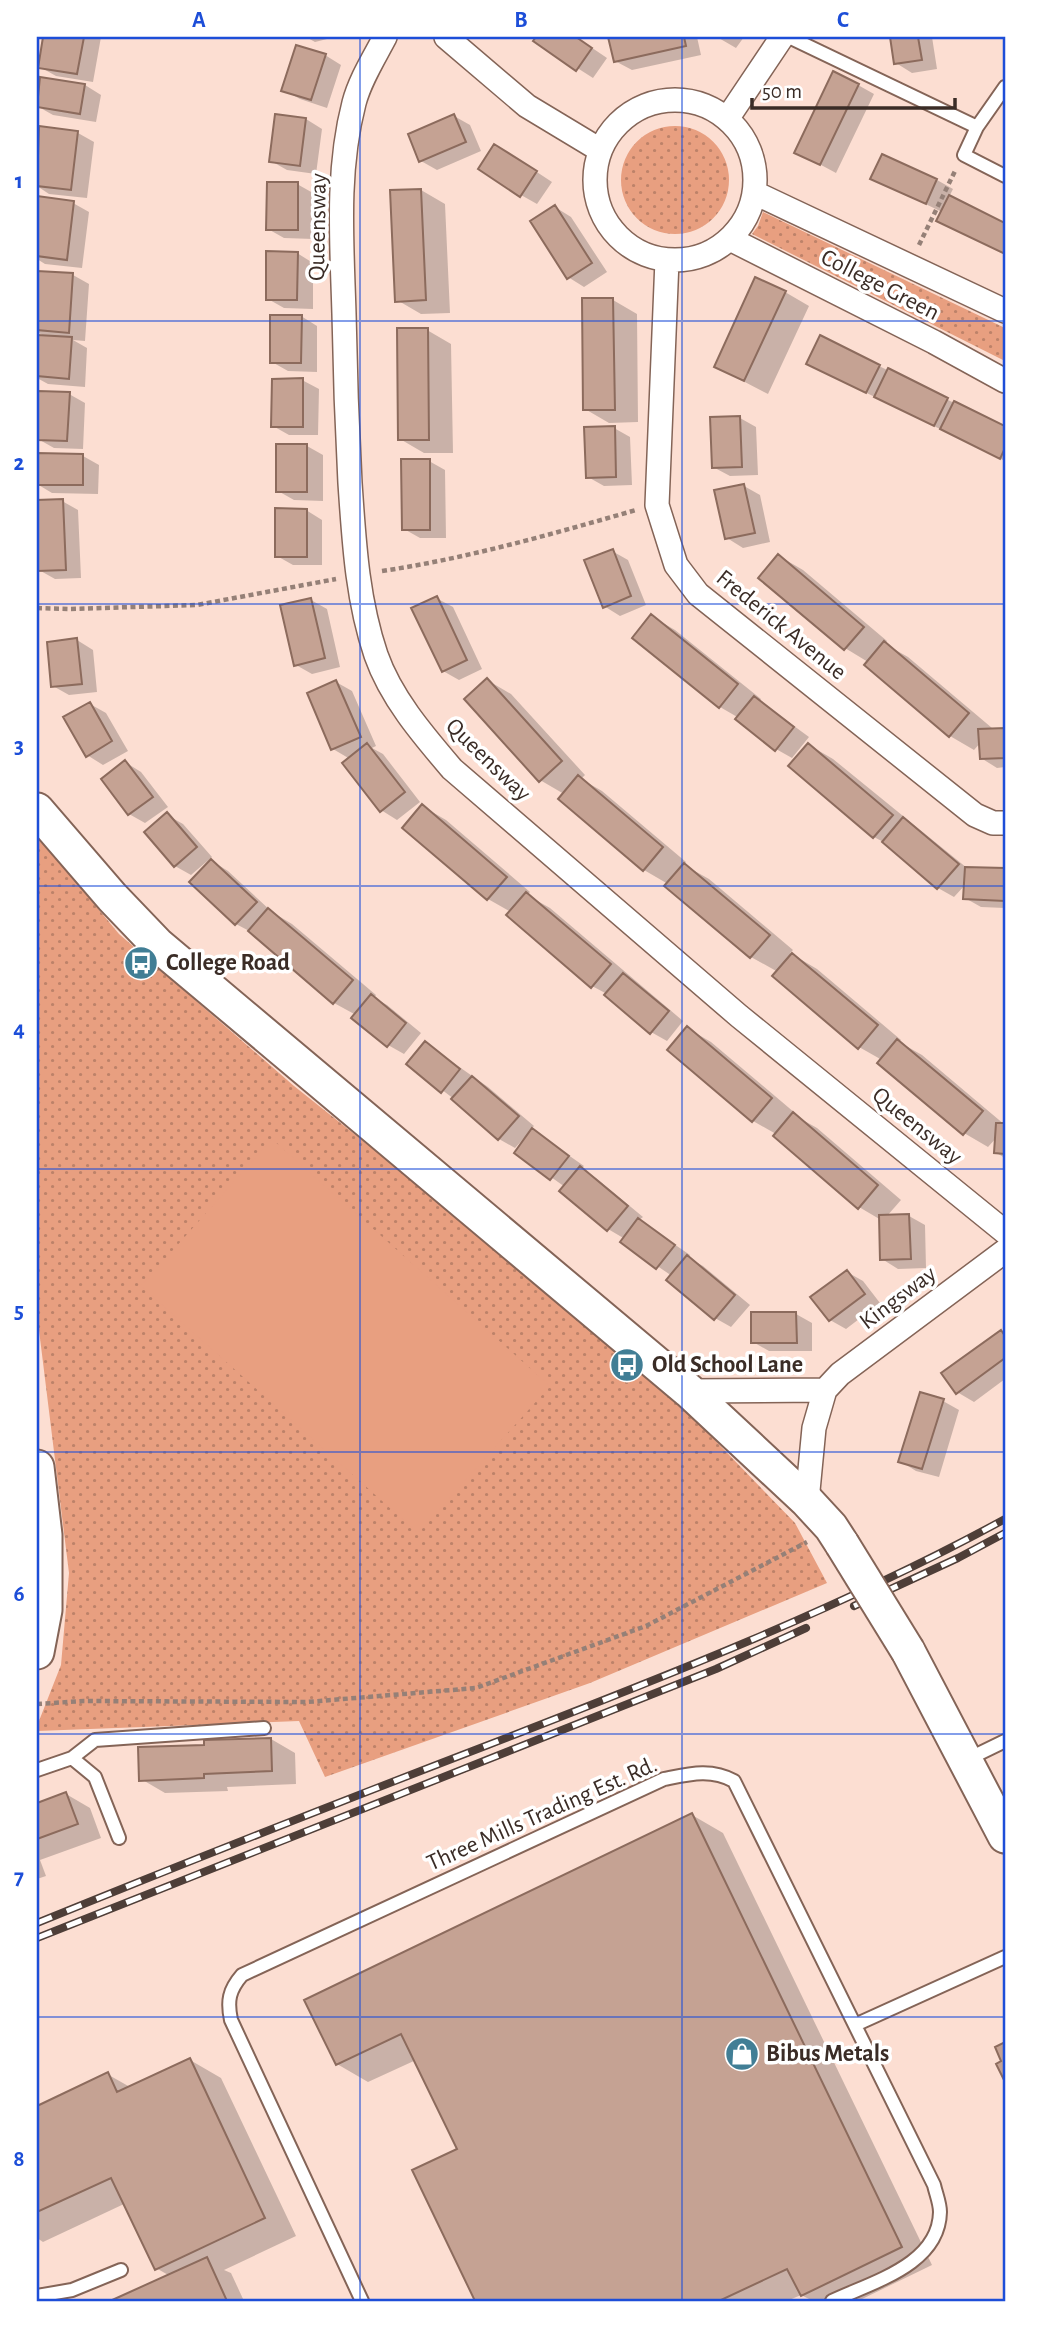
<svg xmlns="http://www.w3.org/2000/svg" width="1042" height="2338" font-family="'Alegreya Sans',sans-serif">
	<style>
		.grass { fill: url(#grass-dots) }
		.pitch { fill: #e89f80 }
		.shadow { fill: #0003 }
		.building { fill: #c5a293; stroke: #8c6b5d; stroke-width: 2 }
		.lines { fill: none; stroke-linecap: round; stroke-linejoin: round }
		.lane-casing { stroke: #846457; stroke-width: 16 }
		.street-casing { stroke: #846457; stroke-width: 26 }
		.secondary-casing { stroke: #846457; stroke-width: 37 }
		.path { stroke: #958077; stroke-width: 4.5; stroke-dasharray: 5 3.5; stroke-linecap: butt }
		.lane { stroke: #fff; stroke-width: 12 }
		.street { stroke: #fff; stroke-width: 23 }
		.secondary { stroke: #fff; stroke-width: 33 }
		.rail-casing { stroke: #4e3e38; stroke-width: 8 }
		.rail { stroke: #fff; stroke-width: 5; stroke-dasharray: 16; stroke-linecap: butt }
		.secondary-bridge-casing { stroke: #846457; stroke-width: 37; stroke-linecap: butt }
		.secondary-bridge { stroke: #fff; stroke-width: 33 }
		.grid { fill: none; stroke: #1d4ed8; stroke-width: 2; stroke-opacity: 0.55 }
		.labels { text-anchor: middle; dominant-baseline: central; stroke-width: 7; stroke-linejoin: round; paint-order: stroke }
		.street-label { font-size: 24px; fill: #3a2c26; stroke: #fff }
		.poi-label { font-size: 24px; font-weight: bold; fill: #3a2c26; stroke: #fff; text-anchor: start }
		.neatline { fill: none; stroke: #1d4ed8; stroke-width: 2.5 }
		.grid-label { font-size: 23px; text-anchor: middle; font-weight: bold; fill: #1d4ed8 }
	</style>
	<defs>
		<pattern id="grass-dots" width="8" height="8" patternUnits="userSpaceOnUse" patternTransform="scale(1.75)"><rect width="8" height="8" fill="#e89f80"/><path d="M2 2h.1M6 6h.1" fill="none" stroke="#bd8269" stroke-width="1.8" stroke-linecap="round"/></pattern>
	</defs>
	<rect width="100%" height="100%" fill="#fcded2"/>
	<!-- grass -->
	<path class="grass" d="M621 180a54 54 0 1 1 108 0a54 54 0 1 1-108 0Z
		M763 212 1005 328V361L752 234 758 226Z
		M37 835 119 934 294 1086 475 1230 676 1400 795 1523 827 1583 590 1683 325 1777 299 1721 37 1731V1726L61 1665 69 1573 37 1314Z"/>
	<!-- pitch -->
	<path class="pitch" d="M272 1139 550 1386 418 1533 141 1286Z"/>
	<!-- shadow -->
	<path class="shadow" d="M45 37H101L93 82 56 76 40 67Z
		M306 37H335L315 42Z
		M538 37H576L607 58 593 78 535 41Z
		M617 37H697L701 55 632 70 615 61 610 38Z
		M717 37H744L736 48Z
		M892 37H932L937 69 912 73 896 63Z
		M325 55 341 65 327 108 300 99 284 90Z
		M85 85 101 95 96 122 53 115 37 106Z
		M858 85 874 94 836 173 797 152Z
		M454 116 470 125 481 151 437 170 421 161Z
		M306 119 322 129 316 174 287 170 271 161Z
		M40 128 78 133 94 142 87 198 49 194 37 186V156Z
		M511 155 552 182 537 204 521 195Z
		M883 156 937 180 953 189 949 197 1005 225V254L954 229 942 212 872 178Z
		M297 184 313 193V239L284 238 268 229Z
		M421 190 445 204 450 313 421 314 397 300Z
		M37 198 73 203 89 212 82 268 45 264 37 259Z
		M555 207 571 217 607 272 584 287 568 277Z
		M297 253 313 263V309L284 308 268 299Z
		M37 272 73 275 89 284 85 341 73 340 87 348 85 387 48 384 37 378V337H46L37 332Z
		M785 292 809 306 768 394 716 367Z
		M613 300 637 314 638 422 609 423 585 409Z
		M301 316 317 326V372L288 371 272 362Z
		M427 330 451 344 453 453H424L400 439Z
		M879 366 1005 428V461L824 372Z
		M302 380 319 389 318 435H289L273 426Z
		M69 394 85 403 83 449 54 448 38 439Z
		M740 418 756 427 758 475 730 476 713 467Z
		M614 428 630 437 632 485 604 486 588 477Z
		M307 446 323 455V501L294 500 278 491Z
		M37 455 83 456 99 465 98 494 52 493 37 484Z
		M429 461 445 470 446 538H420L404 529Z
		M744 486 760 495 770 542 743 548 727 538Z
		M62 501 78 510 81 578 55 579 39 570 37 502Z
		M306 510 322 520V565H293L277 556Z
		M612 551 628 560 646 605 620 616 604 606Z
		M779 556 803 570 887 641 885 644 908 657 992 728 990 730H1005V767L997 768 981 758V742L974 750 950 736 866 664 868 662 845 648Z
		M436 598 453 607 482 669 459 680 443 671Z
		M311 600 327 609 340 667 312 674 296 665Z
		M651 616 675 630 761 699 760 701 809 737 792 758 776 749 739 718 720 707 634 638Z
		M77 640 93 650 97 692 69 695 53 686Z
		M487 680 511 694 585 775 581 779 602 791 686 862 684 865 709 879 793 950 790 953 817 969 901 1040 899 1042 922 1055 1005 1125V1158L995 1152 997 1137 988 1147 964 1133 882 1060 859 1047 778 972 751 957 668 884 644 870 564 794 540 780Z
		M336 682 352 691 376 746 372 748 383 754 420 802 397 820 381 810 350 759 333 749Z
		M90 704 106 713 128 751 103 765 87 755Z
		M809 745 833 759 967 868 1005 870V908L981 907 965 898 966 884 954 897 938 888 889 845 874 837 791 766Z
		M125 762 141 772 168 807 145 823 129 814Z
		M422 806 446 820 530 892 527 895 550 908 683 1021 667 1041 651 1032 607 994 592 986 511 912 488 899Z
		M167 815 183 824 212 857 191 875 175 866Z
		M212 861 228 871 272 912 292 924 376 995 374 998 387 1005 421 1033 404 1054 388 1045 356 1015 334 1003 253 933 236 924Z
		M687 1028 711 1042 795 1113 794 1115 817 1128 901 1200 887 1216H909L925 1225 926 1268 898 1269 882 1259 881 1220 859 1207 776 1134 753 1121 669 1049Z
		M425 1043 488 1087 534 1126 531 1129 584 1166 581 1169 596 1178 643 1217 639 1220 690 1255 688 1258 703 1266 750 1305 731 1327 715 1318 672 1276 622 1242 625 1239 608 1229 565 1187 516 1152 526 1139 524 1138 515 1148 499 1139 454 1099 408 1064Z
		M847 1272 863 1281 880 1303 846 1329 830 1320Z
		M796 1314 812 1323V1351H769L753 1342Z
		M1001 1332 1005 1335V1379L974 1402 957 1392Z
		M943 1401 959 1410 939 1477 916 1471 900 1461Z
		M271 1739 295 1753 296 1784 227 1787 228 1791 165 1793 141 1779 206 1746Z
		M66 1794 90 1808 101 1838 40 1860 46 1876 37 1879V1805Z
		M692 1815 723 1833 932 2265 858 2301H813L801 2295 787 2301H477L414 2171 459 2149 416 2060 368 2082 337 2064Z
		M190 2060 221 2078 296 2236 224 2270 231 2273 244 2301H114L170 2276 156 2268 124 2204 43 2242 37 2238V2107L107 2074 130 2087Z"/>
	<!-- building -->
	<path class="building" d="M43 37H84L77 74 38 68Z
		M536 37H576L592 48 576 71 533 41Z
		M608 37H684L686 46 614 62Z
		M890 37H918L922 60 894 64Z
		M296 45 326 54 311 100 281 91Z
		M833 71 859 84 820 165 794 153Z
		M40 77 85 84 80 114 37 107Z
		M275 114 306 118 300 166 269 162Z
		M454 114 466 142 419 162 408 134Z
		M39 126 78 131 71 190 37 186Z
		M494 144 537 171 520 197 478 169Z
		M882 154 937 179 926 204 870 179Z
		M267 182H298V230H266Z
		M421 189 426 300 395 302 390 190Z
		M949 195 1005 223V254L936 221Z
		M37 196 74 201 67 260 37 256Z
		M555 205 592 263 567 279 530 221Z
		M266 251 298 252 297 300H266Z
		M37 271 73 273 69 333 37 330Z
		M755 277 786 291 744 381 714 367Z
		M582 298H613L615 410H583Z
		M270 315H302L301 363H270Z
		M397 328H428L429 440H398Z
		M37 335 72 337 69 379 37 376Z
		M820 335 880 365 866 393 806 364Z
		M888 368 948 398 934 426 874 397Z
		M303 378V427H271L272 379Z
		M38 391 70 392 67 441 37 440Z
		M954 401 1005 426V448L1000 459 940 429Z
		M740 416 742 467 712 468 710 417Z
		M615 426 616 477 586 478 584 427Z
		M276 444H307V492H276Z
		M37 453 83 454V485H37Z
		M401 459H430V530H402Z
		M744 484 755 533 725 539 714 490Z
		M63 499 66 570 37 571V500Z
		M275 508 307 509V557H275Z
		M613 549 631 596 603 608 584 560Z
		M778 554 864 627 844 650 758 578Z
		M437 596 467 660 442 672 411 608Z
		M311 598 325 658 294 666 280 605Z
		M651 614 738 684 719 708 632 638Z
		M77 638 82 684 51 687 47 642Z
		M884 641 969 713 949 737 864 665Z
		M487 678 562 761 539 782 464 699Z
		M336 680 361 737 331 750 307 693Z
		M754 696 794 727 775 751 735 719Z
		M90 702 112 741 86 757 63 717Z
		M1005 728V758L980 759 978 729Z
		M367 743 405 792 380 812 342 763Z
		M808 743 893 815 873 838 788 766Z
		M125 760 153 797 128 815 101 779Z
		M578 775 663 847 643 871 558 799Z
		M422 804 507 877 487 900 402 828Z
		M167 812 197 847 174 867 144 832Z
		M903 817 959 864 937 889 882 842Z
		M211 859 257 902 235 925 189 882Z
		M684 863 770 935 750 958 664 886Z
		M965 867 1005 868V901L963 899Z
		M526 892 611 964 591 988 506 915Z
		M268 908 353 980 333 1004 248 931Z
		M792 953 878 1025 858 1049 772 976Z
		M623 973 669 1011 650 1034 604 995Z
		M371 994 406 1023 387 1047 351 1018Z
		M687 1026 772 1098 752 1122 667 1050Z
		M897 1039 983 1111 963 1135 877 1063Z
		M425 1041 460 1069 441 1093 406 1064Z
		M472 1076 519 1116 498 1140 451 1099Z
		M793 1112 878 1185 858 1209 773 1136Z
		M996 1123H1005V1154L994 1153Z
		M532 1128 569 1156 550 1180 514 1153Z
		M580 1166 628 1206 607 1231 559 1191Z
		M909 1214 911 1259 880 1260 879 1215Z
		M638 1218 675 1245 656 1269 620 1242Z
		M687 1255 735 1295 714 1320 666 1280Z
		M847 1270 865 1294 829 1321 810 1297Z
		M751 1312H796L797 1343H751Z
		M1001 1330 1005 1336V1358L956 1394 941 1373Z
		M920 1392 944 1399 922 1469 898 1462Z
		M271 1738 272 1771 204 1774V1778L139 1781 138 1747 204 1745V1740Z
		M66 1792 78 1824 37 1839V1803Z
		M692 1813 902 2247 801 2296 787 2269 719 2301H475L412 2170 457 2149 401 2034 336 2065 304 2000Z
		M1005 2042V2082L996 2064 1001 2061 995 2047Z
		M190 2058 265 2218 155 2270 111 2178 37 2212V2106L108 2072 117 2092Z
		M207 2257 227 2301H110Z"/>
	<g class="lines">
		<!-- lane casing -->
		<g class="lane-casing">
			<path id="lane" d="M789 37 977 127 964 155 1005 176
				M977 127 1005 87
				M72 1758 95 1740 264 1728
				M966 1760 1005 1741
				M37 1770 72 1758 95 1777 119 1838
				M855 2025 1005 1957
				M37 2296 72 2290 121 2270
				M362 2301 231 2020C227 2001 229 1990 242 1975L664 1779C689 1774 711 1768 734 1781L934 2185C936 2194 940 2203 940 2212 939 2265 872 2282 832 2301"/>
		</g>
		<!-- street casing -->
		<g class="street-casing">
			<path id="street" d="M385 37C374 58 360 80 354 103 336 172 342 244 344 314 345 371 347 427 350 483 354 541 357 599 376 655 391 698 423 735 452 769L739 1016 1005 1232
				M446 37 527 106 600 150
				M595 180a80 80 0 1 1 160 0a80 80 0 1 1-160 0Z
				M727 119 782 37
				M755 193 1005 311
				M730 239 934 342 1005 381
				M667 260 657 505 676 565 698 594 975 815 993 823H1005
				M689 1391 825 1390
				M807 1501 814 1428 825 1390 840 1374 1005 1251"/>
		</g>
		<!-- secondary casing -->
		<g class="secondary-casing">
			<path id="secondary" d="M37 810 112 897 158 945 689 1391 807 1501 831 1527 842 1544
				M37 1467 45 1535V1610L37 1652
				M908 1651 1005 1836"/>
		</g>
		<!-- path -->
		<path class="path" d="M919 245 955 171
			M382 571C469 558 552 534 636 510
			M37 608 70 609 197 605 336 579
			M37 1704 84 1701 307 1702 476 1688 646 1626 807 1542"/>
		<!-- lane -->
		<use href="#lane" class="lane"/>
		<!-- street -->
		<use href="#street" class="street"/>
		<!-- secondary -->
		<use href="#secondary" class="secondary"/>
		<!-- rail casing -->
		<g class="rail-casing">
			<path id="rail" d="M854 1606 958 1558 1005 1533
				M37 1923C187 1862 337 1803 488 1745 664 1677 840 1609 1005 1519
				M37 1938 716 1669 806 1628"/>
		</g>
		<!-- rail -->
		<use href="#rail" class="rail"/>
		<!-- secondary-bridge casing -->
		<g class="secondary-bridge-casing">
			<path id="secondary-bridge" d="M842 1544 908 1651"/>
		</g>
		<!-- secondary-bridge -->
		<use href="#secondary-bridge" class="secondary-bridge"/>
	</g>
	<!-- grid -->
	<path class="grid" d="M360 37V2301M682 37V2301M37 321H1005M37 604H1005M37 886H1005M37 1169H1005M37 1452H1005M37 1734H1005M37 2017H1005"/>
	<!-- icons -->
	<defs>
		<g id="bus-disc" transform="scale(1.75)"><circle r="9.5" fill="#417e95" stroke="#fff"/><path d="M-5-6H5V4H4V6H2V4H-2V6H-4V4H-5ZM-3.5-4V0h7V-4ZM-3.5 1.2v1.5H-2V1.2ZM2 1.2v1.5H3.5V1.2Z" fill="#fff"/></g>
		<g id="shop-disc" transform="scale(1.75)"><circle r="9.5" fill="#417e95" stroke="#fff"/><path d="M-5-2.5h2.3a2.7 3.5 0 0 1 5.4 0H5L5.5 6h-11ZM-1.5-2.5h3a1.5 2.3 0 0 0-3 0Z" fill="#fff"/></g>
	</defs>
	<g fill-rule="evenodd">
		<use href="#bus-disc" x="141" y="963"/>
		<use href="#bus-disc" x="627" y="1365"/>
		<use href="#shop-disc" x="742" y="2054"/>
	</g>
	<g class="labels">
		<!-- street labels -->
		<g class="street-label">
			<text transform="translate(318 227) rotate(-89)">Queensway</text>
			<text transform="translate(880 285) rotate(27)">College Green</text>
			<text transform="translate(781 625) rotate(39)">Frederick Avenue</text>
			<text transform="translate(488 760) rotate(44)">Queensway</text>
			<text transform="translate(917 1126) rotate(39)">Queensway</text>
			<text transform="translate(898 1298) rotate(-37)">Kingsway</text>
			<text transform="translate(542 1814) rotate(-24)">Three Mills Trading Est. Rd.</text>
		</g>
		<!-- poi labels -->
		<g class="poi-label">
			<text x="166" y="963">College Road</text>
			<text x="652" y="1365">Old School Lane</text>
			<text x="766" y="2054">Bibus Metals</text>
		</g>
	</g>
	<!-- border -->
	<rect width="1042" height="2338" fill="none" stroke="#ffffff" stroke-width="77"/>
	<!-- scale -->
	<path d="M752 98v10h203v-10" fill="none" stroke="#3a2c26" stroke-width="3.5"/>
	<text x="762" y="98" font-size="21" fill="#3a2c26" stroke="#ffffff" stroke-width="5" paint-order="stroke">50 m</text>
	<rect x="38" y="38" width="966" height="2262" class="neatline"/>
	<g class="grid-label">
		<text x="199" y="27">A</text>
		<text x="521" y="27">B</text>
		<text x="843" y="27">C</text>
		<text x="19" y="188">1</text>
		<text x="19" y="470">2</text>
		<text x="19" y="753">3</text>
		<text x="19" y="1036">4</text>
		<text x="19" y="1318">5</text>
		<text x="19" y="1601">6</text>
		<text x="19" y="1884">7</text>
		<text x="19" y="2166">8</text>
	</g>
</svg>
